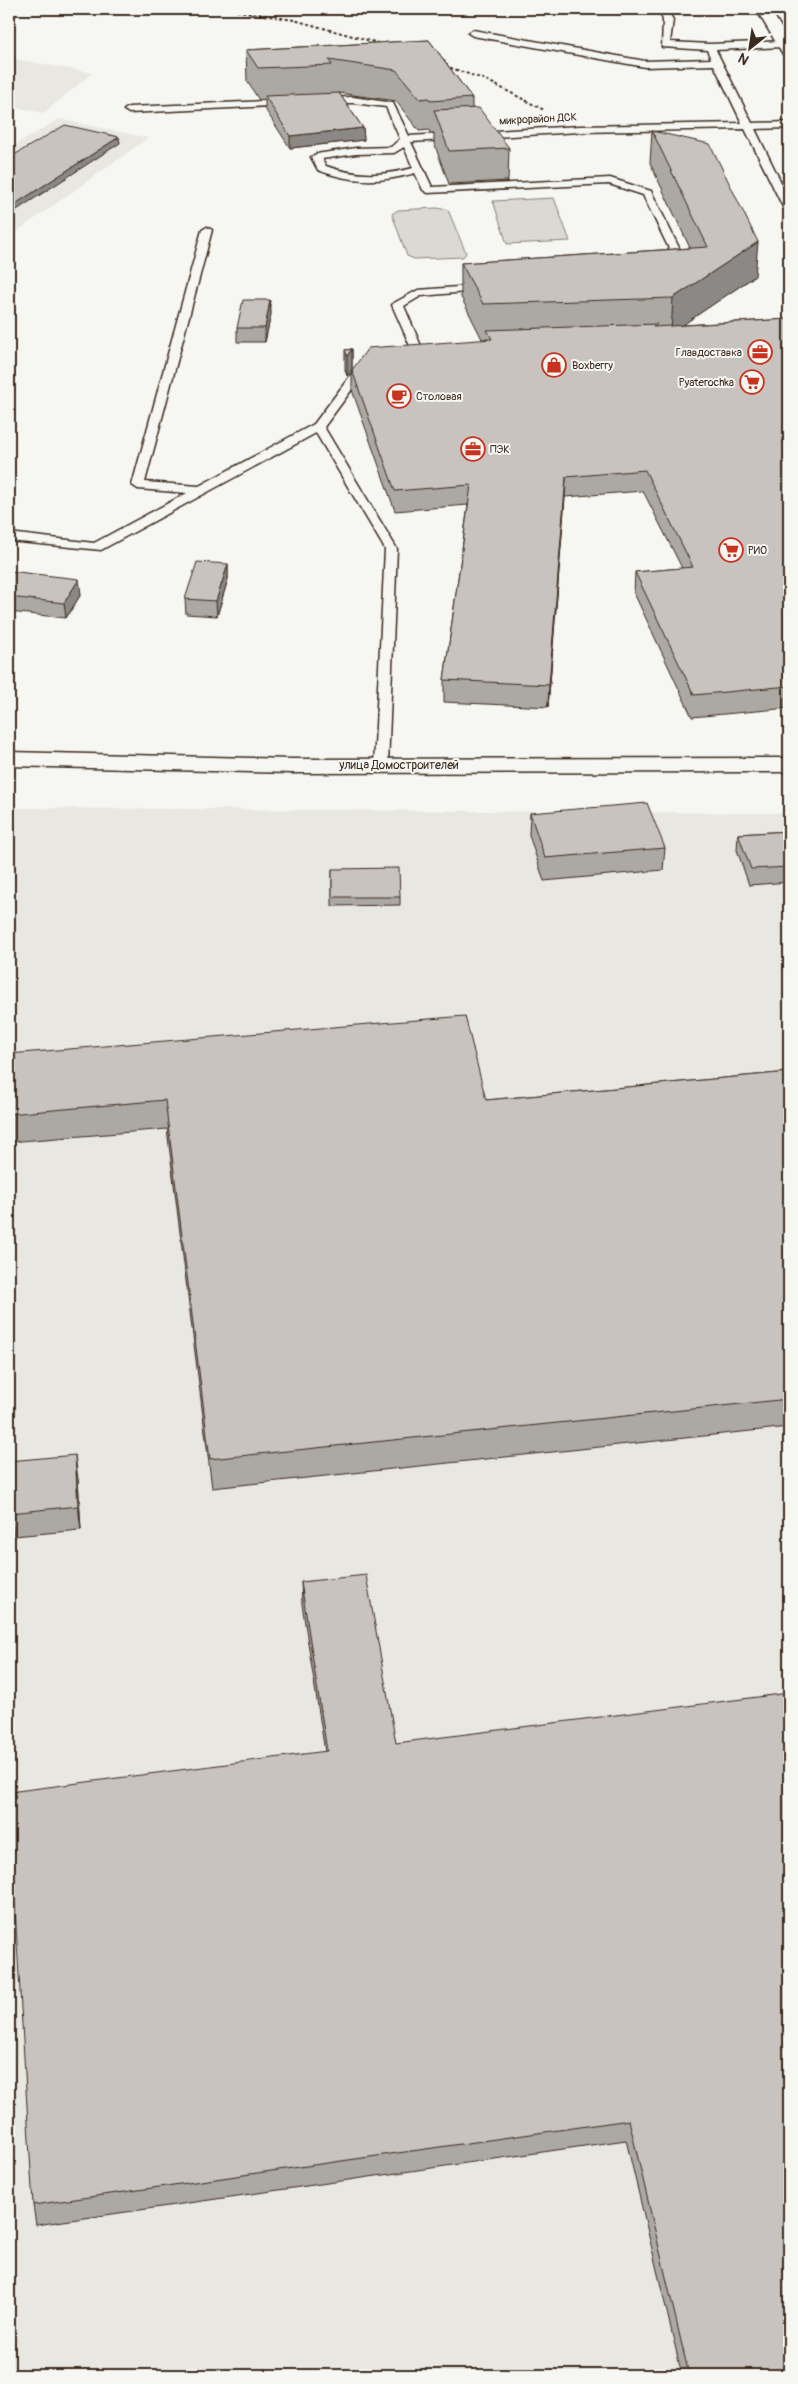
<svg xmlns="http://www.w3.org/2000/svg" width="798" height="2384" font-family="Pangolin,sans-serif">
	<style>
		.built { fill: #e8e7e2 }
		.green { fill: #dad9d3; stroke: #8a8278 }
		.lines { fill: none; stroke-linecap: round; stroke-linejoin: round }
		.service-casing { stroke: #3b2a1e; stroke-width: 3 }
		.minor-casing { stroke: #3b2a1e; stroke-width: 3 }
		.primary-casing { stroke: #3b2a1e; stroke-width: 3 }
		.path { stroke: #3b2a1e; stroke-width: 2; stroke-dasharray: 3 2.5; stroke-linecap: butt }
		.service { fill: #f6f6f2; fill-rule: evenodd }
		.minor { fill: #f6f6f2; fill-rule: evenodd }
		.primary { fill: #f6f6f2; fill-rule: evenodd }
		.wall { fill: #aca8a3; stroke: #3b2a1e }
		.shaded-wall { fill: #8c8885; stroke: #3b2a1e }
		.building { fill: #c8c3be; stroke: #3b2a1e }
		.labels { text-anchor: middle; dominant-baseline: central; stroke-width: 4; stroke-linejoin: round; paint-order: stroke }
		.far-street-label { font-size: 11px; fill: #3b2a1e; stroke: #f6f6f2 }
		.far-poi-label { font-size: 11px; fill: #3b2a1e; stroke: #f6f6f2; text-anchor: start }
		.street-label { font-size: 12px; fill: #3b2a1e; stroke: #f6f6f2 }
	</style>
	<rect width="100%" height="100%" fill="#f6f6f2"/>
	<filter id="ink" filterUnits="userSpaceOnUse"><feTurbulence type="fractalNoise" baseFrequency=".02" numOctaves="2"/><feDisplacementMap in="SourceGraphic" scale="10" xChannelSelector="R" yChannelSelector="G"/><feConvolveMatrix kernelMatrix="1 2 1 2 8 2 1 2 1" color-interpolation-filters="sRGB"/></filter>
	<g filter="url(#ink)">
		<!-- built -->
		<path class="built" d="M9 58 92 73 44 113 9 106Z
			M59 119 148 138 9 237V149Z
			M9 808 789 813V2375H9Z"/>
		<!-- green -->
		<path class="green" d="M554 198 570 241 507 244 493 201Z
			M437 208 448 210 466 253 463 257 414 259 407 256 392 214 398 210Z"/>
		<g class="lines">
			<!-- service casing -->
			<g class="service-casing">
				<path id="service" d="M659 9H667L673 20 670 42 710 44 784 41 789 44 784 47 716 50 752 123 789 122V128L755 129 789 199V212L784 209 745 129 580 132 411 142 432 187 610 178 651 191 688 266 678 271 673 268 677 265 643 195 609 184 428 193 423 190 415 173C380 183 352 183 318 170L311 157 316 154 356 148 391 147 400 139 386 107 353 103H318V99L321 98 353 97 393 103 409 136 580 126 742 123 714 65 645 67 473 36 468 33 473 30 645 61 711 59 707 50 662 47 663 20ZM404 147 413 168C382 176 357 177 326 166L322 159 356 154 394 153Z
					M288 100 291 101V105L129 113 124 110 129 107Z
					M207 227 212 230 145 482 199 486 314 424 363 359H371L373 361 324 427 397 549 388 765 386 768H376L374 765 385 549 316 433 101 550 9 541V533L94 543 187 493 138 489 132 485 202 230Z
					M485 285 489 286V290L421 296 404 306 421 346 419 348H411L392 305 394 303 418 290Z"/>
			</g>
			<!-- minor casing -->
			<g class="minor-casing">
				<path id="minor" d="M9 752 293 759 789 758V772L293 773 9 766Z"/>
			</g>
			<!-- primary casing -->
			<g class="primary-casing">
				<path id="primary" d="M756 9H770L789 41V57L784 56Z"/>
			</g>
			<!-- path -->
			<path class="path" d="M226 9 294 20 378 43
				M445 66 486 80 544 110"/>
			<!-- service -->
			<use href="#service" class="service"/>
			<!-- minor -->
			<use href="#minor" class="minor"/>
			<!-- primary -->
			<use href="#primary" class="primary"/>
		</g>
		<!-- wall -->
		<path class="wall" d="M429 40 472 98V108L509 148 508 181 449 184 434 143V133H430L429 130 419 131 396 101 339 93 363 128 364 140 290 148 265 109V99L259 100 247 81 246 50Z
			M652 131 755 276 682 325 789 319V708L692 717 634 593 635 572 682 568 643 491 565 497 548 707 444 702V680L468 505 395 511 352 390V370L487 339H482L461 297V263L690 248 650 163Z
			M270 300 271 314 265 342H237V328Z
			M352 349V369L347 376 345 370V350Z
			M228 564V579L217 616 186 614 185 599Z
			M9 571 81 594 66 618 9 612Z
			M530 813 665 848 663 870 544 881 529 835Z
			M789 831V882L749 885 737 850 738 834Z
			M332 869 400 897V905L332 906Z
			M9 1054 486 1100 789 1072V1427L212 1488 167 1129 9 1142Z
			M78 1479 81 1530 14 1536 10 1513Z
			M301 1582 396 1743 789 2375H682L626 2140 36 2225 33 2205 325 1752 302 1604Z"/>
		<!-- shaded-wall -->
		<path class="shaded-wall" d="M363 128 364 140 290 148V136Z
			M119 137 120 143 9 215V208Z
			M758 242 755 276 671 333 673 298Z
			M270 300 271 314 265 342V328Z
			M352 349V369L347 376V356Z
			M566 477 565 497 548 707 549 685Z
			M228 564V579L217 616 216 601Z
			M79 579 81 594 66 618 64 603Z
			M75 1455 78 1479 81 1530 78 1506Z"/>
		<!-- building -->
		<path class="building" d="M429 40 472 98 430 101 429 98 420 99 396 70 329 60 332 65 258 68 246 50Z
			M339 93 363 128 290 136 265 96Z
			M479 108 509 148 449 151 434 110Z
			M65 125 119 137 9 208V158Z
			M652 131 710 144 758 242 673 298 483 304 461 263 708 247Z
			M243 300H270L265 328H237Z
			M789 319V686L694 695 635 572 693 567 645 470 566 477 549 685 444 680 471 485 395 491 352 370 368 348 492 339 487 330 657 324 653 327Z
			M352 349 347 356 345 350Z
			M197 562 228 564 216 601 185 599Z
			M9 571 79 579 64 603 9 597Z
			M647 803 665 848 545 858 530 813Z
			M789 831V867L751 869 738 834Z
			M399 868 400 897H332V869Z
			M465 1016 486 1100 789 1072V1399L210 1459 165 1100 9 1114V1054Z
			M75 1455 78 1506 10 1513 9 1461Z
			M366 1575 396 1743 789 1693V2375H689L629 2120 33 2205 9 1811V1792L327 1751 301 1582Z"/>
	</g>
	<!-- icons -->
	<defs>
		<g id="office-ring" transform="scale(1.25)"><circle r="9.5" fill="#f6f6f2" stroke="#c8321e" stroke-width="1.5"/><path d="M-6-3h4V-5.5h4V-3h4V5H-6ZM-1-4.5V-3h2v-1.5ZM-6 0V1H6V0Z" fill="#c8321e"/></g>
		<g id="shop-ring" transform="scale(1.25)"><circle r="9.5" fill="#f6f6f2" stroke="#c8321e" stroke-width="1.5"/><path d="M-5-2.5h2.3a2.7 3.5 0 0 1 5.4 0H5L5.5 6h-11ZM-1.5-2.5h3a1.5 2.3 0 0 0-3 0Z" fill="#c8321e"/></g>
		<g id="supermarket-ring" transform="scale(1.25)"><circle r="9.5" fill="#f6f6f2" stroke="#c8321e" stroke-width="1.5"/><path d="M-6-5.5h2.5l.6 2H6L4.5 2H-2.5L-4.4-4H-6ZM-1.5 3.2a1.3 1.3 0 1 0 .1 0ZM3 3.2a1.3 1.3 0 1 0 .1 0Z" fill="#c8321e"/></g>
		<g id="cafe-ring" transform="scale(1.25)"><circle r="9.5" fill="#f6f6f2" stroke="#c8321e" stroke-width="1.5"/><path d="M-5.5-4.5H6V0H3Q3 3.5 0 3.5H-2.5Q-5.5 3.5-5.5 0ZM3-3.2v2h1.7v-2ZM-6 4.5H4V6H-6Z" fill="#c8321e"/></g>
	</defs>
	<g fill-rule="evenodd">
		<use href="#office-ring" x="760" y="352"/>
		<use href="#shop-ring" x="554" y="365"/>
		<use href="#supermarket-ring" x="752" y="382"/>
		<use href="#cafe-ring" x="399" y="396"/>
		<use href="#office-ring" x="473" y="449"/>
		<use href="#supermarket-ring" x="731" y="550"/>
	</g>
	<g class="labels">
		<!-- far-street labels -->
		<g class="far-street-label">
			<text transform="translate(538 119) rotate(-3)">микрорайон ДСК</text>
		</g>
		<!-- far-poi labels -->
		<g class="far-poi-label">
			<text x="742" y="352" text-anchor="end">Главдоставка</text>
			<text x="572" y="365">Boxberry</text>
			<text x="734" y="382" text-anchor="end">Pyaterochka</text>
			<text x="416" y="396">Столовая</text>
			<text x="490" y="449">ПЭК</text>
			<text x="748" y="550">РИО</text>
		</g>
		<!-- street labels -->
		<g class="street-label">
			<text x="399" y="765">улица Домостроителей</text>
		</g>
	</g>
	<!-- margin -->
	<rect width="798" height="2384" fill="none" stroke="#f6f6f2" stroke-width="30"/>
	<rect x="15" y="15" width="768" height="2354" fill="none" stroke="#3b2a1e" stroke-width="2" filter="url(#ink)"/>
	<!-- north arrow -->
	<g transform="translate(750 48) rotate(210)" stroke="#f6f6f2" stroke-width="4" paint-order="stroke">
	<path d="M0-4L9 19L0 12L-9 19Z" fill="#3b2a1e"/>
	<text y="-8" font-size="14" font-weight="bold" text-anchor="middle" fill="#3b2a1e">N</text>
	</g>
</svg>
